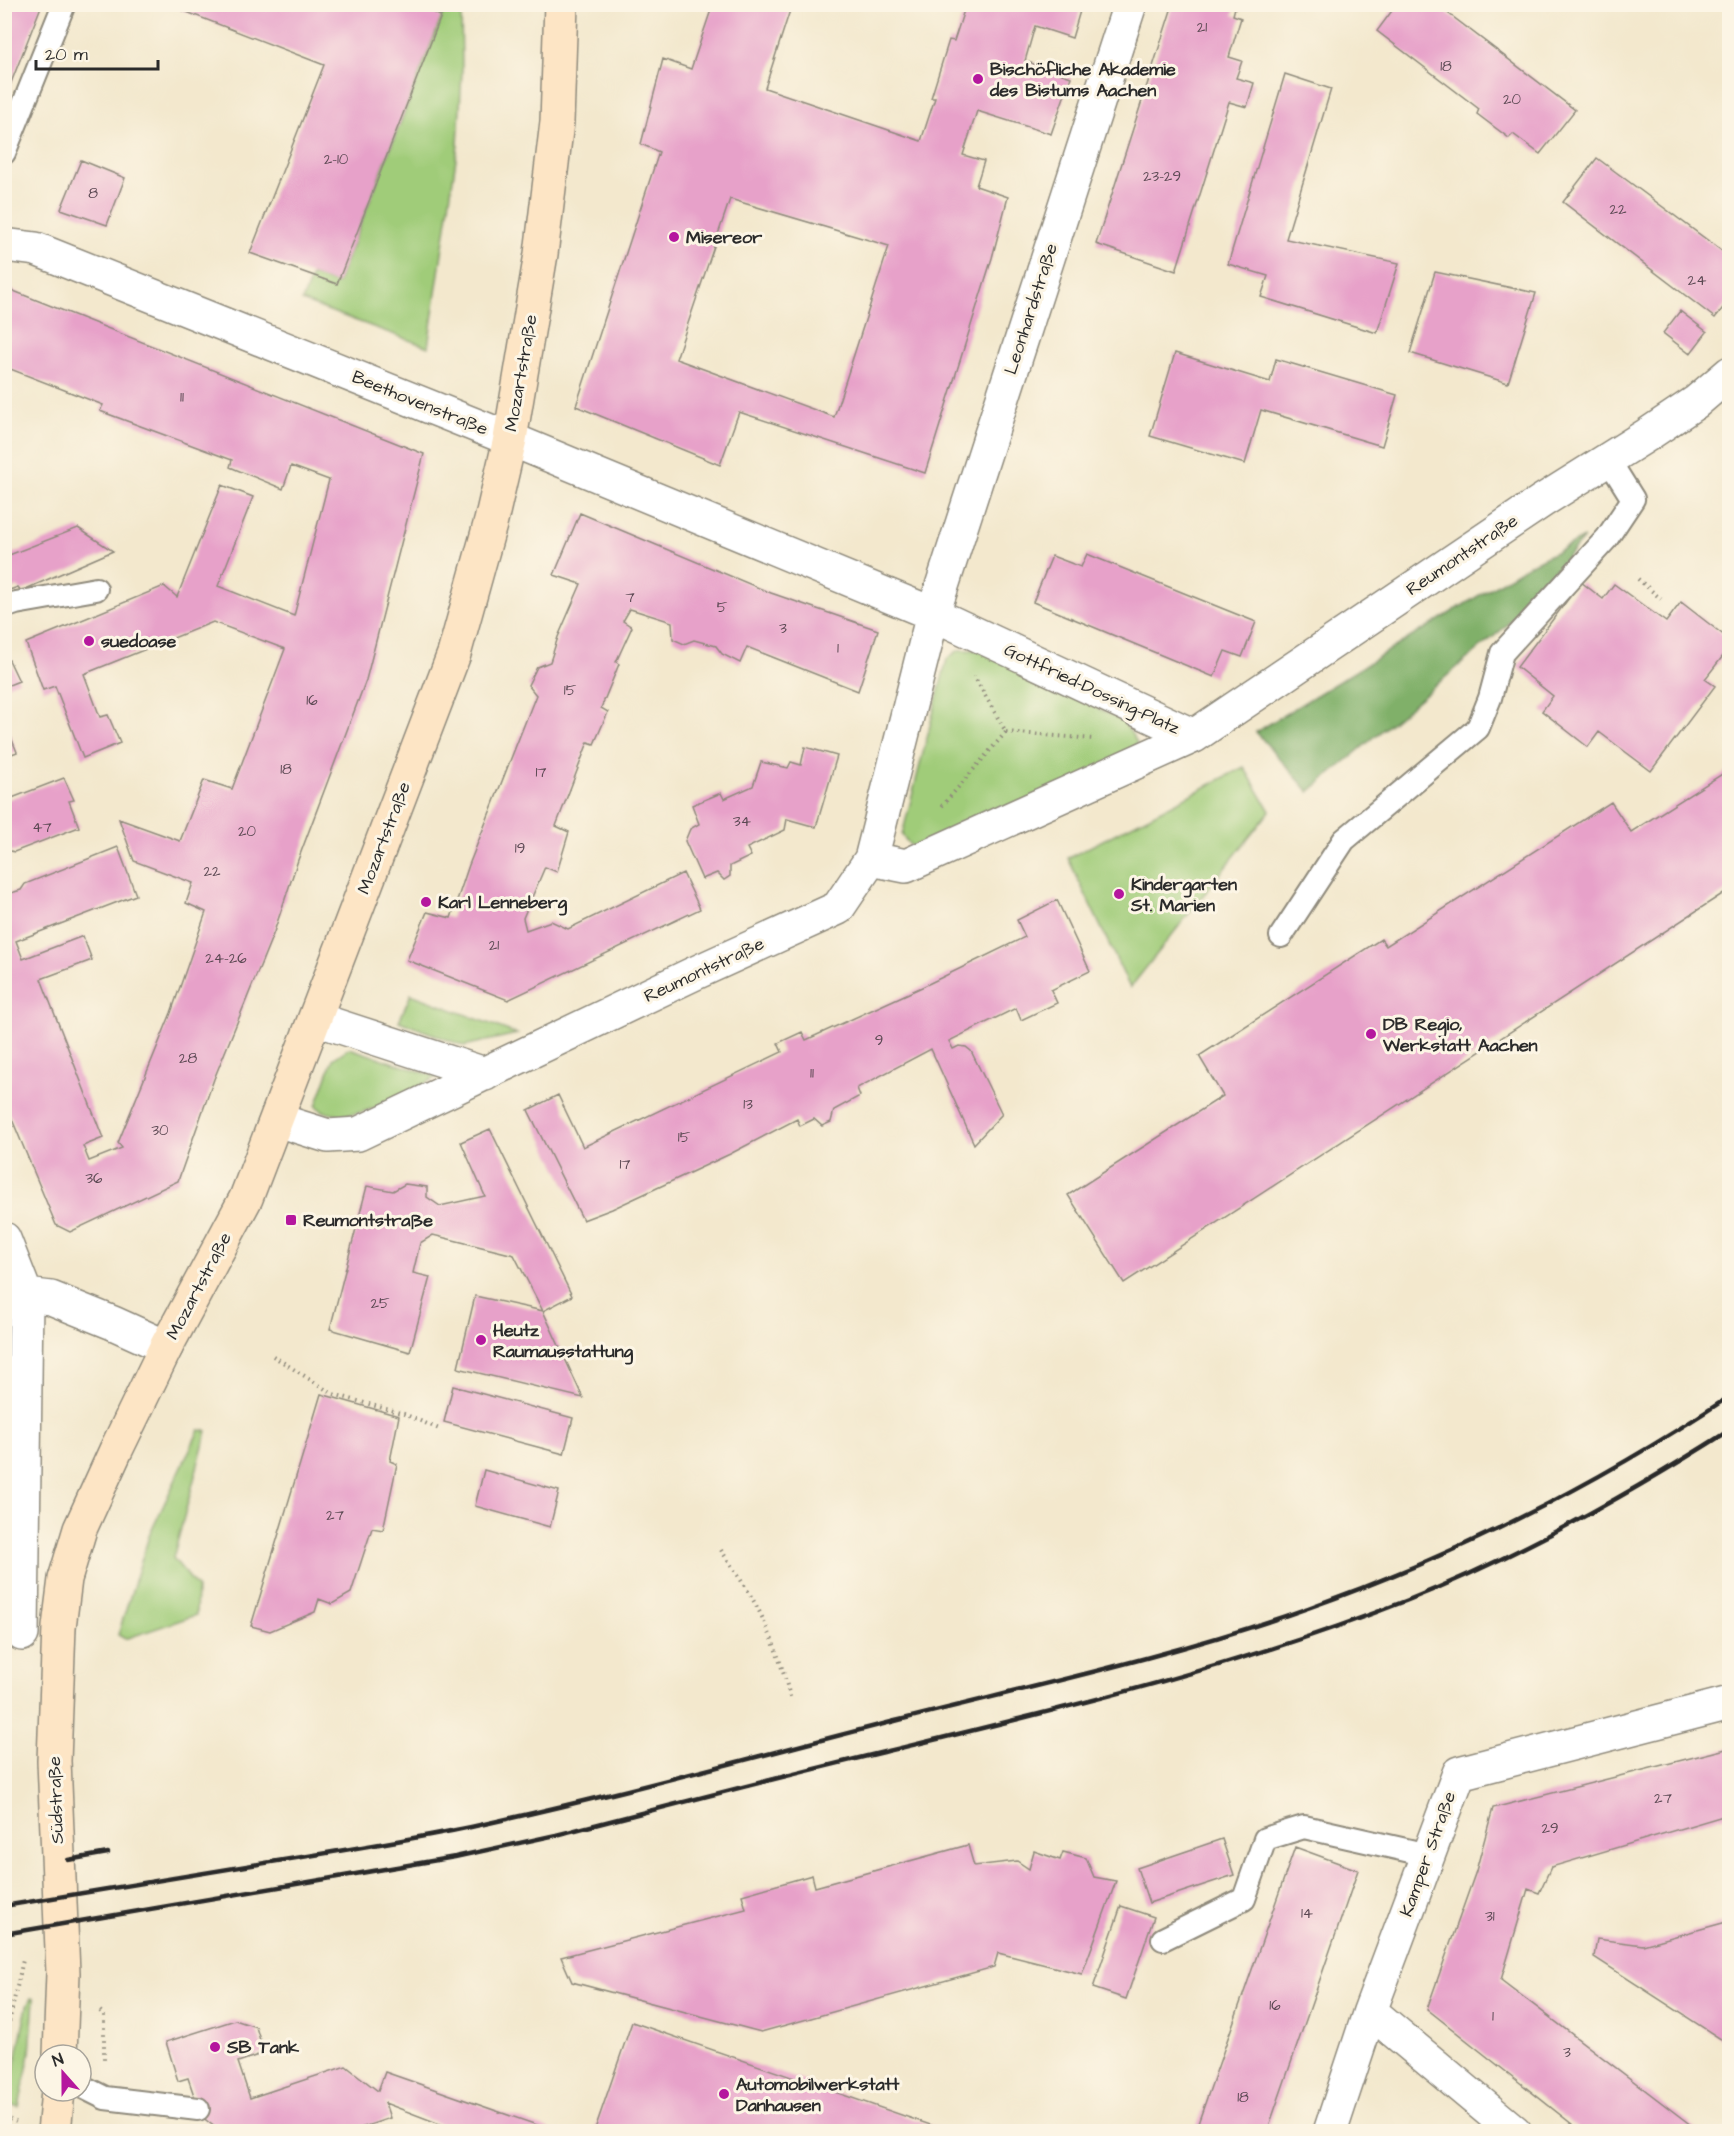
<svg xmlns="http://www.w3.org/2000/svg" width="1734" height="2136" font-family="'Architects Daughter',sans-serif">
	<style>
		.green { fill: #a0cc79; stroke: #667c52; stroke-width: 1.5 }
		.forest { fill: #80b069; stroke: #566e4a; stroke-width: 1.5 }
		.building { fill: #e7a1c9; fill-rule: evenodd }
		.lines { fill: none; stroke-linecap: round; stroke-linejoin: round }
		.service-casing { stroke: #8f8a7c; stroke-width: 26 }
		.pedestrian-casing { stroke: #8f8a7c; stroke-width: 36 }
		.minor-casing { stroke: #8f8a7c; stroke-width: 36 }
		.secondary-casing { stroke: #8f8a7c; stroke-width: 36 }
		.path { stroke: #8f8a7c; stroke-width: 4; stroke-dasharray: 1.5 4.5; stroke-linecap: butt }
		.service { stroke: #fff; stroke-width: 22 }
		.pedestrian { stroke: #fff; stroke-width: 33 }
		.minor { stroke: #fff; stroke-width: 33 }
		.secondary { stroke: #fde5c5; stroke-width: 33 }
		.rail { stroke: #2b2b2b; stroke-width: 4.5 }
		.poi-dot { fill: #b5179e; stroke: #fcf5e5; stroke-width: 2 }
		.labels { text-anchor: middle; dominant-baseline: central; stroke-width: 6; stroke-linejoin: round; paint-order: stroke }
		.number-label { font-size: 15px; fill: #5a4852 }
		.poi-label { font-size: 18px; font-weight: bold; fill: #2b2b2b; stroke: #fcf5e5; text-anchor: start }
		.street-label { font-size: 18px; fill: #2b2b2b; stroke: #fcf5e5 }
	</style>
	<rect width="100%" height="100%" fill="#fcf5e5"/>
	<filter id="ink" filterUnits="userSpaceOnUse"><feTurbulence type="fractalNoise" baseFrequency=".0167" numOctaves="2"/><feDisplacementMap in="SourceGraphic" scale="12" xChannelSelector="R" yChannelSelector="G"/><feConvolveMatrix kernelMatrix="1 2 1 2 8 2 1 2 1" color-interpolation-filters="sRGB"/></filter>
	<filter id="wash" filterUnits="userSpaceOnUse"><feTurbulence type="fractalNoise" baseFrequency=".008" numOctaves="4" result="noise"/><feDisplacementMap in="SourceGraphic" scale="24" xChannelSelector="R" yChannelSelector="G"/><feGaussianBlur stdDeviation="1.35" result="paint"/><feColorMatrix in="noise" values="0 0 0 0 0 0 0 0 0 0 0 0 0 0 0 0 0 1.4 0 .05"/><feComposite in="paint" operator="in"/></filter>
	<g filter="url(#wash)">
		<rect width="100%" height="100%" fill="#f3e8cd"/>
		<!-- green -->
		<path class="green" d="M416 5H461L462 71 458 145 428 347 302 301 312 275 337 284 443 14Z
			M959 650H979L1123 721 1137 742 1128 759 918 851 909 844 902 835 947 659Z
			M1244 767 1270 811 1130 988 1068 858Z
			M411 994 517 1034 464 1046 399 1021Z
			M349 1048 437 1077C407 1092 345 1133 316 1106L333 1059Z
			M199 1430 207 1431 173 1558 197 1587 196 1615 125 1639 118 1635 149 1536Z
			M31 1998 34 1999 30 2054 19 2107 7 2105 27 2006Z"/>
		<!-- forest -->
		<path class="forest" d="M1584 538 1505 627 1309 792 1256 732 1527 566Z"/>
		<g id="blocks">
			<!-- building -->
			<path class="building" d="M4 4H42L5 98H4Z
				M166 4H412L441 16 337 284 250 253 324 65Z
				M713 4H792L765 88 921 141 935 98H931L949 40 954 41 966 4H1082L1072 38 1035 26 1025 61 1071 77 1051 134 977 111 963 155 984 161 976 186 1008 197 992 258 925 473 739 412 720 465 576 406 659 152 641 144 663 59 691 69ZM730 199 889 246 834 417 676 359Z
				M1173 4H1236L1233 15 1241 18 1229 57 1242 61 1236 78 1254 83 1247 107 1229 102 1176 271 1096 244Z
				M1397 4H1436L1575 110 1540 154 1513 134 1509 138 1477 114 1479 109 1377 31Z
				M1285 74 1331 89 1286 239 1399 263 1377 333 1261 297 1268 276 1228 264Z
				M1597 158 1730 257V299L1715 318 1563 202Z
				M81 160 125 178 107 225 61 209Z
				M1435 272 1536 293 1508 383 1410 353Z
				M6 288 424 454 366 680 298 860 274 932 214 1079 178 1181 70 1232 56 1225 4 1100V895L21 890 25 884 118 847 136 895 16 941 23 959 83 936 92 960 41 979 103 1138 83 1146 89 1161 122 1148 118 1143 171 1013 206 912 186 903 193 883 134 861 119 819 180 841 204 780 232 789 285 649 213 622 84 674 100 717 108 715 120 743 83 758 55 686 43 690 26 643 164 586 177 597 222 485 253 497 218 586 294 616 329 480 291 466 283 489 230 467 232 460 100 411 103 405 8 368 5 370Z
				M1680 311 1707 332 1690 354 1663 333Z
				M1175 353 1270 382 1276 359 1397 395 1382 446 1261 410 1245 464 1150 436Z
				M580 513 771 593 878 630 858 691 747 647 740 663 722 654 716 646 694 640 684 644 673 639 672 622 630 609 623 621 632 627 616 662 619 664 601 708 608 712 594 744 588 742 556 826 569 832 557 872 545 867 523 918 526 930 551 921 568 929 683 873 700 909 508 1000 407 960 427 912 451 918 469 865 536 695 528 685 537 667 550 662 558 637 581 584 554 575Z
				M78 528 113 551 21 591 18 587 4 592V557Z
				M1087 554 1256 622 1242 657 1225 651 1214 677 1033 602 1052 556 1081 567Z
				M1581 582 1603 599 1614 584 1666 622 1681 602 1730 640V647L1705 679 1715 686 1651 771 1599 732 1588 747 1542 711 1553 696 1517 667Z
				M9 660 19 681 4 687V662Z
				M4 720 17 752 4 757Z
				M805 747 837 756 816 827 787 819 785 830 747 848 751 856 730 866V876L724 880 717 873 702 879 685 841 690 829 699 824 692 805 721 793 724 799 753 786 761 762 788 768 791 762 801 765Z
				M1730 769V889L1124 1283 1068 1195 1223 1096 1199 1056 1381 939 1386 946 1611 802 1631 832Z
				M64 778 74 800 69 801 79 827 14 852 4 849V801Z
				M1057 900 1090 971 1051 990 1057 1003 1021 1020 1016 1008 949 1041 953 1049 959 1046 966 1047 971 1051 1002 1114 974 1144 931 1049 857 1088 860 1096 834 1110 831 1122 822 1126 814 1119 800 1126 797 1119 730 1154 612 1209 583 1220 528 1110 558 1095 583 1147 782 1052 778 1043 802 1032 806 1040 922 987 1025 937 1017 920Z
				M490 1129 572 1296 543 1311 514 1255 433 1235 420 1243 413 1273 430 1277 410 1352 330 1329 367 1186 393 1191 405 1184 427 1187V1197L440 1206 485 1196 461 1142Z
				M475 1296 543 1311 583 1398 458 1368Z
				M453 1386 573 1418 564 1454 444 1422Z
				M321 1394 399 1416 390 1461 397 1464 383 1530 372 1528 351 1593 332 1604 319 1599 315 1612 270 1631 251 1626Z
				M484 1470 559 1491 550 1527 475 1506Z
				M1730 1748V1814L1551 1867 1539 1893 1528 1889 1501 1980 1700 2132H1582L1427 2009 1476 1871 1493 1808Z
				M1222 1839 1234 1875 1149 1903 1137 1868Z
				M968 1845 974 1866 1017 1861 1029 1869 1034 1851 1060 1860 1063 1852 1086 1858 1094 1877 1116 1881 1082 1974 998 1953 994 1967 761 2032 572 1982 561 1957 746 1909 742 1895 812 1875 815 1887Z
				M1295 1847 1358 1870 1267 2132H1195Z
				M1121 1906 1154 1917 1126 1999 1093 1988Z
				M1730 1921V1993L1727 1996 1730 2005V2045L1594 1957 1597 1939 1643 1945Z
				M235 2020 256 2027 264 2053 238 2062 250 2098 346 2066 378 2091 385 2072 554 2131 461 2132 385 2103 390 2118 349 2132H221L201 2116 188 2078 178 2081 166 2042Z
				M632 2022 948 2131V2132H594Z"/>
		</g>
	</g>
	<g filter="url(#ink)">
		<use href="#blocks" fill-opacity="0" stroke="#8f8a7c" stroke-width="1.5"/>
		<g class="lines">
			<!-- service casing -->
			<g class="service-casing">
				<path id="service" d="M4 153 64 4
					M4 607 16 603 96 589
					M1281 936 1344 840 1478 728 1490 698 1502 653 1607 538 1633 499 1608 459
					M1163 1939 1244 1899 1265 1839 1304 1827 1428 1855
					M81 2086 105 2098 198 2109"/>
			</g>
			<!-- pedestrian casing -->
			<g class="pedestrian-casing">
				<path id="pedestrian" d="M22 1634 26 1295"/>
			</g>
			<!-- minor casing -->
			<g class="minor-casing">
				<path id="minor" d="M4 245 36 249 510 439 933 614 1194 736
					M871 859 906 866 1194 736 1542 501 1647 435 1696 402 1730 373
					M316 1019 485 1074
					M277 1120 328 1136 358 1134 693 974 838 908 871 859 933 614 1130 4
					M4 1239 26 1295
					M4 1300 26 1295 51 1298 113 1323 166 1347
					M1370 2011 1515 2132
					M1330 2132 1370 2011 1459 1773 1730 1703"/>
			</g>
			<!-- secondary casing -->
			<g class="secondary-casing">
				<path id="secondary" d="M60 2055 63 1973 54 1761 59 1627 65 1579 80 1529 116 1450 166 1347 246 1198 454 654 491 521 510 439 541 254 557 122 561 4
					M54 2132 58 2091"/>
			</g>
			<!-- path -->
			<path class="path" d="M1638 579 1661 599
				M1006 732 1094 739
				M942 806 1006 732 974 676
				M273 1356 333 1394 404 1414 439 1429
				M721 1550C730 1564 740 1578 749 1593 768 1624 781 1661 790 1697
				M100 2011 104 2015V2062
				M4 2045 23 1960
				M4 2117 16 2122"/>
			<!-- service -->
			<use href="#service" class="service"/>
			<!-- pedestrian -->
			<use href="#pedestrian" class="pedestrian"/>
			<!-- minor -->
			<use href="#minor" class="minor"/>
			<!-- secondary -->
			<use href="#secondary" class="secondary"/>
			<!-- rail -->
			<path class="rail" d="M68 1860 108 1853
				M4 1906C91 1892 178 1878 265 1863 334 1852 403 1841 471 1827 613 1796 754 1757 895 1721 1033 1686 1174 1656 1308 1608 1457 1555 1598 1484 1730 1396
				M4 1934 455 1857 556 1835C665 1807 775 1778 884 1752 1061 1709 1239 1667 1408 1600 1521 1555 1628 1495 1730 1430"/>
		</g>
	</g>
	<!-- markers -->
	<g class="poi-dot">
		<circle cx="978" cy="79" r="6"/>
		<circle cx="674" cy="237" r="6"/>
		<circle cx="89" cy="641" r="6"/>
		<circle cx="1119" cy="894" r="6"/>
		<circle cx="426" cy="902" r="6"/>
		<circle cx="1371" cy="1034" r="6"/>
		<rect x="285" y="1214" width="12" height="12" rx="3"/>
		<circle cx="481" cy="1340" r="6"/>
		<circle cx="215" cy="2047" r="6"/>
		<circle cx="724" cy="2094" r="6"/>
	</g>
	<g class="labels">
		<!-- number labels -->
		<g class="number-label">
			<text x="1202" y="27">21</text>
			<text x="1446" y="66">18</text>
			<text x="1512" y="99">20</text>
			<text x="336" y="159">2-10</text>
			<text x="1162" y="176">23-29</text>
			<text x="93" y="193">8</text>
			<text x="1618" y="209">22</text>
			<text x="1697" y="280">24</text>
			<text x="182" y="397">11</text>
			<text x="630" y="597">7</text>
			<text x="722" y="607">5</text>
			<text x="783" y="628">3</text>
			<text x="838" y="648">1</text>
			<text x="570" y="690">15</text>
			<text x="312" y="700">16</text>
			<text x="286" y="769">18</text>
			<text x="541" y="772">17</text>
			<text x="742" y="821">34</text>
			<text x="42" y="827">47</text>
			<text x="247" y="831">20</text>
			<text x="520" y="848">19</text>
			<text x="212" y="871">22</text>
			<text x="494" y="945">21</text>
			<text x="226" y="958">24-26</text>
			<text x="879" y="1040">9</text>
			<text x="188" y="1058">28</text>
			<text x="812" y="1073">11</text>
			<text x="748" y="1104">13</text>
			<text x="160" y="1130">30</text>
			<text x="684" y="1137">15</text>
			<text x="625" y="1164">17</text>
			<text x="94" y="1178">36</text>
			<text x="380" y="1303">25</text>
			<text x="335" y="1515">27</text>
			<text x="1663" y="1798">27</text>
			<text x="1550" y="1828">29</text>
			<text x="1307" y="1913">14</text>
			<text x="1490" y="1916">31</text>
			<text x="1275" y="2005">16</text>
			<text x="1493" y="2016">1</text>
			<text x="1567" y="2052">3</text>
			<text x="1243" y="2097">18</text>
		</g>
		<!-- poi labels -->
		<g class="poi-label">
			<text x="990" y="69">Bischöfliche Akademie<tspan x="990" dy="21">des Bistums Aachen</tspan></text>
			<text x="686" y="237">Misereor</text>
			<text x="101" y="641">suedoase</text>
			<text x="1131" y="884">Kindergarten<tspan x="1131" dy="21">St. Marien</tspan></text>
			<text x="438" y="902">Karl Lenneberg</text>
			<text x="1383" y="1024">DB Regio,<tspan x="1383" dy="21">Werkstatt Aachen</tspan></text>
			<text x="303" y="1220">Reumontstraße</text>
			<text x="493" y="1330">Heutz<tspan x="493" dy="21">Raumausstattung</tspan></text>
			<text x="227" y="2047">SB Tank</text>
			<text x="736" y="2084">Automobilwerkstatt<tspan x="736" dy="21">Danhausen</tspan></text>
		</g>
		<!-- street labels -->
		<g class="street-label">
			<text transform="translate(1031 309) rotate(-72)">Leonhardstraße</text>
			<text transform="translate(521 373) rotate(-80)">Mozartstraße</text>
			<text transform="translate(420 403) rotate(22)">Beethovenstraße</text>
			<text transform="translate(1462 555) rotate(-34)">Reumontstraße</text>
			<text transform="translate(1092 689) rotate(25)">Gottfried-Dossing-Platz</text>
			<text transform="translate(384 838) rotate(-69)">Mozartstraße</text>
			<text transform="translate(704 970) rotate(-25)">Reumontstraße</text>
			<text transform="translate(199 1286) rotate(-62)">Mozartstraße</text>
			<text transform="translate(56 1800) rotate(-92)">Südstraße</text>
			<text transform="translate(1428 1854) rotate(-70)">Kamper Straße</text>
		</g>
	</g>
	<!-- margin -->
	<rect width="1734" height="2136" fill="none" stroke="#fcf5e5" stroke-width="24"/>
	<!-- north arrow -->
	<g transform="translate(63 2073) rotate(339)"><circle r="28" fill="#fcf5e5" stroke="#a8a49b" stroke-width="1.5"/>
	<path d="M0-4.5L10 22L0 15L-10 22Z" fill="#b5179e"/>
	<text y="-9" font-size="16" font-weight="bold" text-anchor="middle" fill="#2b2b2b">N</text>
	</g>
	<!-- scale -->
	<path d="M36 60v9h122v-9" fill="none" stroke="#2b2b2b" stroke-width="3"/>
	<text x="45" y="60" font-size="18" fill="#2b2b2b" stroke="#fcf5e5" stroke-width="4.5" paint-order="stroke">20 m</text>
</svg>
